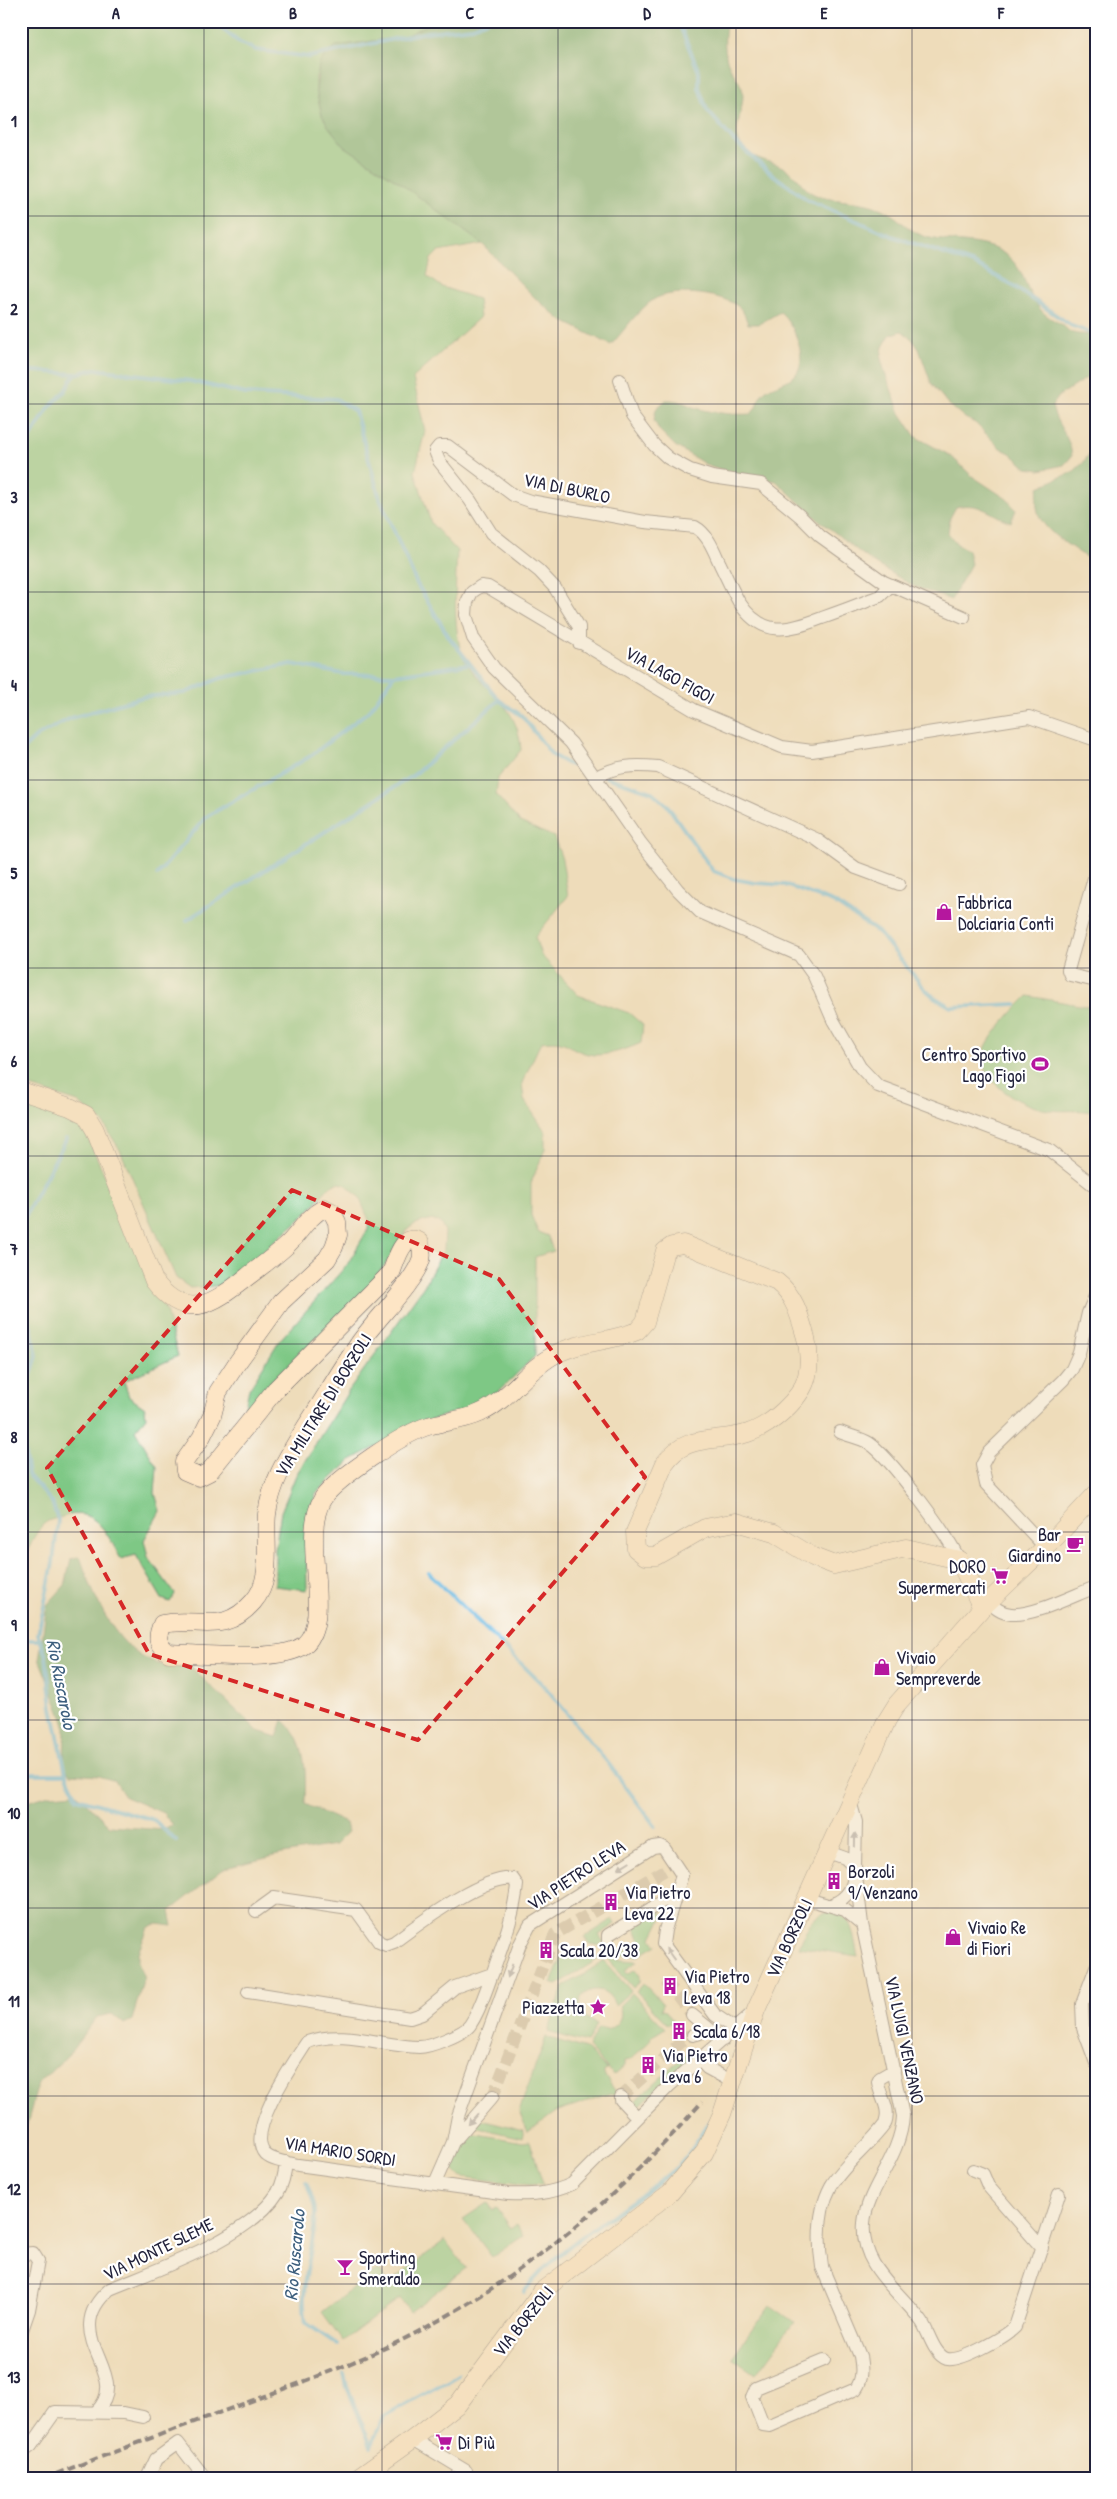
<svg xmlns="http://www.w3.org/2000/svg" width="1117" height="2499" font-family="'Patrick Hand',sans-serif">
	<style>
		.green { fill: #7ec885; stroke: #507560 }
		.forest { fill: #66ac72; stroke: #446756 }
		.lines { fill: none; stroke-linecap: round; stroke-linejoin: round }
		.stream { stroke: #64b7e0; stroke-width: 4 }
		.street-tunnel { stroke: #c5b7a1; stroke-width: 12; stroke-dasharray: 12 6; stroke-linecap: butt }
		.street-casing { stroke: #696367; stroke-width: 14 }
		.secondary-casing { stroke: #696367; stroke-width: 19 }
		.street { stroke: #fff; stroke-width: 12 }
		.secondary { stroke: #fde5c5; stroke-width: 18 }
		.rail { stroke: #22223b; stroke-width: 4; stroke-dasharray: 8 4; stroke-linecap: butt }
		.oneway { fill: #9c9ca7 }
		.marked { fill: none; stroke: #d62828; stroke-width: 4; stroke-dasharray: 10 6; stroke-linejoin: round }
		.grid { fill: none; stroke: #22223b; stroke-width: 1; stroke-opacity: 0.55 }
		.labels { text-anchor: middle; dominant-baseline: central; stroke-width: 4.5; stroke-linejoin: round; paint-order: stroke }
		.street-label { font-size: 18px; fill: #22223b; stroke: #fff }
		.poi-label { font-size: 18px; fill: #22223b; stroke: #fff; text-anchor: start }
		.water-label { font-size: 19px; font-style: italic; fill: #3c5e7d; stroke: #fff }
		.neatline { fill: none; stroke: #22223b; stroke-width: 2 }
		.grid-label { font-size: 16px; text-anchor: middle; font-weight: bold; fill: #22223b }
	</style>
	<rect width="100%" height="100%" fill="#fff"/>
	<filter id="ink" filterUnits="userSpaceOnUse"><feTurbulence type="fractalNoise" baseFrequency=".02" numOctaves="2"/><feDisplacementMap in="SourceGraphic" scale="10" xChannelSelector="R" yChannelSelector="G"/><feConvolveMatrix kernelMatrix="1 2 1 2 8 2 1 2 1" color-interpolation-filters="sRGB"/></filter>
	<filter id="wash" filterUnits="userSpaceOnUse"><feTurbulence type="fractalNoise" baseFrequency=".0096" numOctaves="4" result="noise"/><feDisplacementMap in="SourceGraphic" scale="20" xChannelSelector="R" yChannelSelector="G"/><feGaussianBlur stdDeviation="1.12" result="paint"/><feColorMatrix in="noise" values="0 0 0 0 0 0 0 0 0 0 0 0 0 0 0 0 0 1.4 0 .05"/><feComposite in="paint" operator="in"/></filter>
	<g filter="url(#wash)">
		<rect width="100%" height="100%" fill="#eedcba"/>
		<!-- green -->
		<path class="green" d="M21 21H435L403 37 336 46 316 76V90L322 115 344 146 396 180 482 244 438 252 431 259 427 276 442 287 478 299 480 317 413 378 425 431 415 472 431 523 457 551C456 580 451 637 466 662 488 697 518 703 521 750L498 778 496 795 520 822 554 837 562 859 568 896 535 937 541 955 578 995 629 1013 643 1025 641 1043C628 1049 602 1058 588 1054 565 1048 569 1038 541 1042L522 1083 524 1100 545 1131V1149L531 1183V1215L538 1232 548 1236 553 1251 535 1257V1356L498 1392 479 1404 422 1423 351 1460 316 1493 306 1531 307 1590 275 1586V1549L281 1512 296 1475 348 1392 424 1286 444 1249 445 1231 440 1223 432 1219 415 1224 408 1229 387 1262 358 1300 243 1416 249 1389 279 1341 347 1265 368 1229 369 1220 359 1197 345 1184 337 1183 329 1187 307 1213 225 1285 190 1288 176 1278 120 1150 102 1121 78 1102 31 1087 21 1080Z
			M1028 996 1096 1008V1113C1078 1108 1060 1113 1043 1109 1019 1104 979 1082 984 1053 986 1038 1017 1007 1028 996Z
			M21 1105 82 1125 166 1311 178 1356 124 1381 129 1397 145 1408 146 1417 135 1430 157 1467 155 1493 160 1511 144 1540 148 1557 175 1594 170 1602 162 1599 136 1555 121 1559C107 1534 96 1505 62 1517 54 1519 46 1520 41 1527 30 1540 26 1558 21 1574Z
			M658 1907 663 1916 652 1938 657 1945 639 1956 608 1954V1949L639 1951 643 1948 633 1923Z
			M827 1912C853 1910 853 1936 858 1956L799 1947C806 1932 809 1917 827 1912Z
			M613 1919 616 1924 599 1935 604 1942 598 1945 589 1944 585 1937Z
			M563 1955H565L600 1958 557 1985 551 1983Z
			M608 1959 637 1961 625 1971 628 1974 635 1969 640 1976V1982L633 1988Z
			M604 1961 631 1991 615 2005C601 1970 554 2004 597 2024L587 2043 548 2032 563 1987Z
			M644 1984 663 2004 661 2010 666 2011 673 2021 668 2025 636 1991Z
			M632 1993 665 2028 651 2037 650 2041 630 2060 624 2061V2066L614 2075 588 2047 598 2028 607 2030C618 2025 624 2017 619 2006Z
			M546 2037 586 2049 608 2070 604 2071V2075L619 2096 608 2094 555 2112 528 2132 519 2111Z
			M686 2054 690 2058 635 2110 631 2105Z
			M481 2119 524 2130 522 2138 475 2127Z
			M471 2133 523 2142 530 2141 543 2184 530 2185 462 2177 452 2167 455 2155Z
			M487 2203 492 2210 496 2208 510 2228 516 2224 523 2236 492 2257 463 2219Z
			M445 2240 466 2268 410 2312 400 2298 343 2341 322 2312 378 2269 389 2283Z
			M770 2305 794 2322 756 2374 732 2357Z"/>
		<!-- forest -->
		<path class="forest" d="M435 21H728C723 31 724 56 729 65 732 73 739 80 742 88 747 105 731 129 740 144 752 162 773 159 789 171 800 178 803 190 816 195 838 203 861 199 882 209 900 217 910 234 930 238 953 243 979 240 1000 251 1026 266 1023 288 1040 309 1046 316 1053 320 1061 324 1065 327 1069 332 1073 333 1080 335 1089 334 1096 334V372L1060 395 1052 406C1056 426 1070 435 1072 456L1064 465 1040 470 1027 468 1010 453 1000 448 975 423 965 418 947 403 931 383 919 349 912 339 902 331 890 335 883 347 881 359 885 373 900 413 916 437 951 456 972 476 1007 499 1016 510 1011 522C990 515 980 501 956 507L950 518 948 533 957 544 968 550 971 564 951 600 913 586 871 561 815 517 776 481 729 472 705 464 675 446 659 430 654 420 656 409 666 400C682 400 683 403 696 408 714 413 733 415 751 414 759 405 757 401 762 394 769 385 784 384 793 377 811 363 794 323 780 312L759 324H748C745 316 743 309 736 305 718 293 671 288 653 300 637 311 624 331 611 345L561 320 534 297 482 244 396 180 344 146 328 126 322 115 316 90 319 64 326 54 336 46 403 37Z
			M1096 444V557L1087 558C1061 539 1027 525 1039 487L1074 471 1083 463Z
			M80 1556C92 1594 118 1657 163 1665 172 1666 181 1665 190 1666L258 1731 277 1737 283 1720C308 1740 306 1776 305 1804L346 1823 348 1832 335 1845 283 1854 225 1868 170 1911 173 1926 156 1924 148 1928 138 1953V1962L144 1978 132 2020 124 2024 112 2014 97 2017 70 2053 38 2084 26 2128 25 2174 21 2177V1804L49 1795 76 1793 110 1826 164 1830 173 1825 163 1813 125 1797 115 1781 99 1776 70 1774 64 1767 65 1724 39 1659 47 1605 65 1585 71 1559Z"/>
		<g class="lines">
			<!-- stream -->
			<path class="stream" d="M212 21 240 43 256 50 309 57 427 32 473 27 487 21
				M678 21 699 72V88L707 110 733 140 772 174 808 200 892 236 974 264 1012 285 1072 326 1096 335
				M21 370 75 374 95 369 190 381 246 394 336 399 355 411 380 499 417 584 449 637 499 700 522 716 552 755 568 764 585 769
				M21 453 48 409 65 391 75 374
				M21 751 37 736 71 718 143 697 185 693 221 678 292 664 343 674 394 675 470 664
				M606 777 652 792 667 805 713 871 734 879 756 883 785 885 833 902 878 932 925 989 934 997 951 1007 1016 1004
				M157 875 206 817 309 757 370 710 394 675
				M187 920 415 774 499 700
				M21 1224 66 1139
				M21 1300 29 1319 37 1356 24 1397 22 1436 28 1475 52 1502 58 1520 53 1563 38 1634 46 1656 52 1708 66 1774 77 1798 154 1820 176 1841
				M429 1573 546 1688 608 1763 655 1826
				M21 1640H40
				M21 1774H66
				M306 2182C309 2191 315 2202 315 2212 315 2250 298 2285 306 2323L338 2345
				M524 2292C563 2239 628 2210 677 2167 690 2156 700 2135 710 2121
				M344 2373 347 2387 371 2446
				M371 2446 384 2416 458 2375"/>
		</g>
	</g>
	<g filter="url(#ink)">
		<g class="lines">
			<!-- street-tunnel -->
			<path class="street-tunnel" d="M666 1981 692 2015
				M493 2096 555 1934 667 1869
				M621 2097 688 2036 693 2035"/>
			<!-- street casing -->
			<g class="street-casing">
				<path id="street" d="M620 380 632 416 654 445 668 458 690 470 712 477 761 484 800 516 820 536 884 582 964 617
					M579 643V627L555 588 539 571 491 533 470 500 439 461 435 451 439 446H448L513 495 530 501 645 522 695 527C708 534 714 551 720 564 726 576 732 590 739 602 762 638 788 631 822 618 839 612 856 606 872 599L880 596 891 585
					M1096 740 1029 717 812 751 782 747 694 710 488 587 481 586 472 592 467 602 466 615 473 638 494 668 571 743 640 842 678 890 700 912 799 955 814 976 833 1020 860 1067 878 1086 1049 1150 1096 1187
					M595 778C616 765 634 765 658 767L816 839 856 868 899 884
					M1096 871 1068 970 1070 975 1096 981
					M840 1432C849 1436 861 1438 869 1443 889 1456 950 1537 959 1560
					M1045 1547 986 1484 982 1465 989 1452 1063 1380 1072 1369 1079 1353 1088 1313 1096 1294
					M988 1601C995 1608 1001 1613 1011 1614 1034 1616 1074 1595 1096 1587
					M850 1801 856 1822 855 1868 862 1924 903 2116C901 2157 867 2188 864 2223 860 2267 900 2291 922 2322 929 2333 934 2355 947 2359 961 2362 1005 2337 1015 2327L1059 2194
					M828 1852 845 1858 855 1868C854 1886 849 1898 831 1905
					M807 1899 845 1910 862 1924
					M256 1911 274 1898 356 1910 379 1942 386 1945 394 1942C419 1924 483 1875 513 1879L517 1885C514 1916 503 1943 493 1972 486 1989 481 2009 470 2025 464 2034 430 2047 419 2047 381 2046 344 2029 307 2042 294 2062 245 2132 265 2154 272 2161 289 2163 298 2165L508 2194C532 2195 551 2194 572 2184L669 2086 756 2010
					M608 1943V1935L678 1892
					M1096 1967 1082 2004 1083 2028 1096 2063
					M248 1992 410 2018 422 2014 455 1987 492 1974
					M692 2015 723 2040
					M693 2035 700 2033 703 2025
					M698 2058 707 2068 733 2082
					M621 2097V2100L637 2117
					M455 2140 493 2096
					M973 2170 983 2174 988 2186 1042 2248
					M435 2183 453 2142 458 2116 520 1944 530 1925 653 1847 660 1846 664 1848 682 1875 665 1930 663 1944 715 2015 736 2029
					M21 2254 33 2253 38 2261 29 2310 21 2333
					M824 2360 756 2388 752 2397 763 2425 770 2426 856 2389C863 2379 862 2368 860 2356L822 2267C818 2241 818 2210 831 2186 845 2163 869 2146 885 2124 891 2107 880 2098 878 2082L880 2078 894 2070
					M96 2412C135 2373 55 2336 110 2289 158 2269 250 2238 278 2192 283 2183 285 2173 286 2162
					M413 2439 466 2471 463 2478
					M21 2453 31 2446 55 2412 124 2413 143 2417
					M147 2478 156 2459 178 2443 205 2478"/>
			</g>
			<!-- secondary casing -->
			<g class="secondary-casing">
				<path id="secondary" d="M21 1091 70 1107 86 1115 95 1130 154 1281C186 1323 213 1304 247 1277 260 1267 274 1257 286 1246 300 1233 306 1218 324 1208L332 1212 337 1222 338 1235 334 1247 327 1259 281 1302 237 1363 218 1392 212 1416 201 1438 184 1462 185 1471 199 1477 209 1472 276 1389 391 1273C396 1261 403 1231 420 1242 421 1248 423 1255 421 1260 413 1284 373 1322 358 1345 340 1371 324 1399 307 1425 290 1453 271 1481 267 1514 264 1542 274 1579 253 1602 222 1637 198 1616 162 1624 156 1638 157 1645 169 1653 199 1654 281 1663 304 1645 334 1620 299 1536 323 1498 337 1478 404 1433 428 1426 445 1421 463 1421 480 1413 509 1400 526 1370 554 1355 579 1341 611 1342 637 1331L645 1322 665 1251 672 1246 683 1244 777 1282C795 1296 800 1317 806 1338 809 1351 810 1363 807 1376 802 1399 770 1426 748 1433 718 1443 685 1433 665 1463L635 1532 636 1549 645 1556H656L705 1528 736 1522 774 1533 813 1557 834 1565 906 1548 959 1560 982 1608
					M358 2478 413 2439 458 2404 542 2291 670 2193 704 2153 722 2114 756 2010 887 1720 897 1704 982 1608 1056 1537 1096 1494"/>
			</g>
			<!-- street -->
			<use href="#street" class="street"/>
			<!-- secondary -->
			<use href="#secondary" class="secondary"/>
			<!-- rail -->
			<path class="rail" d="M45 2478C114 2452 183 2426 251 2401 314 2378 378 2355 436 2322 542 2263 622 2192 702 2102"/>
		</g>
		<!-- one-way arrows -->
		<defs><path id="oneway-solid" d="M-6-.8H1V-3.2L6.5 0L1 3.2V.8H-6Z" transform="scale(1.25)"/></defs>
		<g class="oneway">
			<use href="#oneway-solid" transform="translate(855 1840) rotate(-89)"/>
			<use href="#oneway-solid" transform="translate(624 1865) rotate(148)"/>
			<use href="#oneway-solid" transform="translate(670 1954) rotate(-126)"/>
			<use href="#oneway-solid" transform="translate(510 1971) rotate(110)"/>
			<use href="#oneway-solid" transform="translate(473 2119) rotate(131)"/>
		</g>
	</g>
	<!-- marked area -->
	<path d="M0 0H1117V2499H0ZM292 1190 499 1279 645 1477 418 1740 149 1654 47 1468Z" fill="#eedcba" fill-opacity=".55" fill-rule="evenodd"/>
	<path class="marked" d="M292 1190 499 1279 645 1477 418 1740 149 1654 47 1468Z"/>
	<!-- grid -->
	<path class="grid" d="M204 21V2478M382 21V2478M558 21V2478M736 21V2478M912 21V2478M21 216H1096M21 404H1096M21 592H1096M21 780H1096M21 968H1096M21 1156H1096M21 1344H1096M21 1532H1096M21 1720H1096M21 1908H1096M21 2096H1096M21 2284H1096"/>
	<!-- icons -->
	<defs>
		<g id="shop-bare" transform="scale(1.35)"><path d="M-5-2.5h2.3a2.7 3.5 0 0 1 5.4 0H5L5.5 6h-11ZM-1.5-2.5h3a1.5 2.3 0 0 0-3 0Z" fill="#b5179e" stroke="#fff" stroke-width="2.5" paint-order="stroke"/></g>
		<g id="stadium-bare" transform="scale(1.35)"><path d="M0-5a6.5 5 0 1 0 0 10a6.5 5 0 1 0 0-10ZM-3.5-1.8h7v3.6h-7Z" fill="#b5179e" stroke="#fff" stroke-width="2.5" paint-order="stroke"/></g>
		<g id="cafe-bare" transform="scale(1.35)"><path d="M-5.5-4.5H6V0H3Q3 3.5 0 3.5H-2.5Q-5.5 3.5-5.5 0ZM3-3.2v2h1.7v-2ZM-6 4.5H4V6H-6Z" fill="#b5179e" stroke="#fff" stroke-width="2.5" paint-order="stroke"/></g>
		<g id="supermarket-bare" transform="scale(1.35)"><path d="M-6-5.5h2.5l.6 2H6L4.5 2H-2.5L-4.4-4H-6ZM-1.5 3.2a1.3 1.3 0 1 0 .1 0ZM3 3.2a1.3 1.3 0 1 0 .1 0Z" fill="#b5179e" stroke="#fff" stroke-width="2.5" paint-order="stroke"/></g>
		<g id="building-bare" transform="scale(1.35)"><path d="M-4-6H4V6H1V3H-1V6H-4ZM-2.5-4.3h1.7v1.8h-1.7ZM.8-4.3h1.7v1.8H.8ZM-2.5-1h1.7V.8h-1.7ZM.8-1h1.7V.8H.8Z" fill="#b5179e" stroke="#fff" stroke-width="2.5" paint-order="stroke"/></g>
		<g id="sight-bare" transform="scale(1.35)"><path d="M0-6L1.8-2.2L6-1.7L2.9 1.2L3.7 5.4L0 3.3L-3.7 5.4L-2.9 1.2L-6-1.7L-1.8-2.2Z" fill="#b5179e" stroke="#fff" stroke-width="2.5" paint-order="stroke"/></g>
		<g id="bar-bare" transform="scale(1.35)"><path d="M-6-5H6L.8 .8V4.5H3.5V6h-7V4.5H-.8V.8Z" fill="#b5179e" stroke="#fff" stroke-width="2.5" paint-order="stroke"/></g>
	</defs>
	<g fill-rule="evenodd">
		<use href="#shop-bare" x="944" y="912"/>
		<use href="#stadium-bare" x="1040" y="1064"/>
		<use href="#cafe-bare" x="1075" y="1544"/>
		<use href="#supermarket-bare" x="1000" y="1576"/>
		<use href="#shop-bare" x="882" y="1667"/>
		<use href="#building-bare" x="834" y="1881"/>
		<use href="#building-bare" x="611" y="1902"/>
		<use href="#shop-bare" x="953" y="1937"/>
		<use href="#building-bare" x="546" y="1950"/>
		<use href="#building-bare" x="670" y="1986"/>
		<use href="#sight-bare" x="598" y="2007"/>
		<use href="#building-bare" x="679" y="2031"/>
		<use href="#building-bare" x="648" y="2065"/>
		<use href="#bar-bare" x="345" y="2267"/>
		<use href="#supermarket-bare" x="444" y="2442"/>
	</g>
	<g class="labels">
		<!-- street labels -->
		<g class="street-label">
			<text transform="translate(567 488) rotate(12)">VIA DI BURLO</text>
			<text transform="translate(670 675) rotate(29)">VIA LAGO FIGOI</text>
			<text transform="translate(323 1405) rotate(-58)">VIA MILITARE DI BORZOLI</text>
			<text transform="translate(576 1875) rotate(-33)">VIA PIETRO LEVA</text>
			<text transform="translate(789 1938) rotate(-65)">VIA BORZOLI</text>
			<text transform="translate(905 2040) rotate(78)">VIA LUIGI VENZANO</text>
			<text transform="translate(340 2151) rotate(9)">VIA MARIO SORDI</text>
			<text transform="translate(158 2249) rotate(-26)">VIA MONTE SLEME</text>
			<text transform="translate(523 2321) rotate(-51)">VIA BORZOLI</text>
		</g>
		<!-- poi labels -->
		<g class="poi-label">
			<text x="958" y="902">Fabbrica<tspan x="958" dy="21">Dolciaria Conti</tspan></text>
			<text x="1026" y="1054" text-anchor="end">Centro Sportivo<tspan x="1026" dy="21">Lago Figoi</tspan></text>
			<text x="1061" y="1534" text-anchor="end">Bar<tspan x="1061" dy="21">Giardino</tspan></text>
			<text x="986" y="1566" text-anchor="end">DORO<tspan x="986" dy="21">Supermercati</tspan></text>
			<text x="896" y="1657">Vivaio<tspan x="896" dy="21">Sempreverde</tspan></text>
			<text x="848" y="1871">Borzoli<tspan x="848" dy="21">9/Venzano</tspan></text>
			<text x="625" y="1892">Via Pietro<tspan x="625" dy="21">Leva 22</tspan></text>
			<text x="967" y="1927">Vivaio Re<tspan x="967" dy="21">di Fiori</tspan></text>
			<text x="560" y="1950">Scala 20/38</text>
			<text x="684" y="1976">Via Pietro<tspan x="684" dy="21">Leva 18</tspan></text>
			<text x="584" y="2007" text-anchor="end">Piazzetta</text>
			<text x="693" y="2031">Scala 6/18</text>
			<text x="662" y="2055">Via Pietro<tspan x="662" dy="21">Leva 6</tspan></text>
			<text x="359" y="2257">Sporting<tspan x="359" dy="21">Smeraldo</tspan></text>
			<text x="458" y="2442">Di Più</text>
		</g>
		<!-- water labels -->
		<g class="water-label">
			<text transform="translate(62 1684) rotate(79)">Rio Ruscarolo</text>
			<text transform="translate(294 2255) rotate(-85)">Rio Ruscarolo</text>
		</g>
	</g>
	<!-- margin -->
	<rect width="1117" height="2499" fill="none" stroke="#fff" stroke-width="55"/>
	<rect x="28" y="28" width="1062" height="2444" class="neatline"/>
	<g class="grid-label">
		<text x="116" y="19">A</text>
		<text x="293" y="19">B</text>
		<text x="470" y="19">C</text>
		<text x="647" y="19">D</text>
		<text x="824" y="19">E</text>
		<text x="1001" y="19">F</text>
		<text x="14" y="127">1</text>
		<text x="14" y="315">2</text>
		<text x="14" y="503">3</text>
		<text x="14" y="691">4</text>
		<text x="14" y="879">5</text>
		<text x="14" y="1067">6</text>
		<text x="14" y="1255">7</text>
		<text x="14" y="1443">8</text>
		<text x="14" y="1631">9</text>
		<text x="14" y="1819">10</text>
		<text x="14" y="2007">11</text>
		<text x="14" y="2195">12</text>
		<text x="14" y="2383">13</text>
	</g>
</svg>
